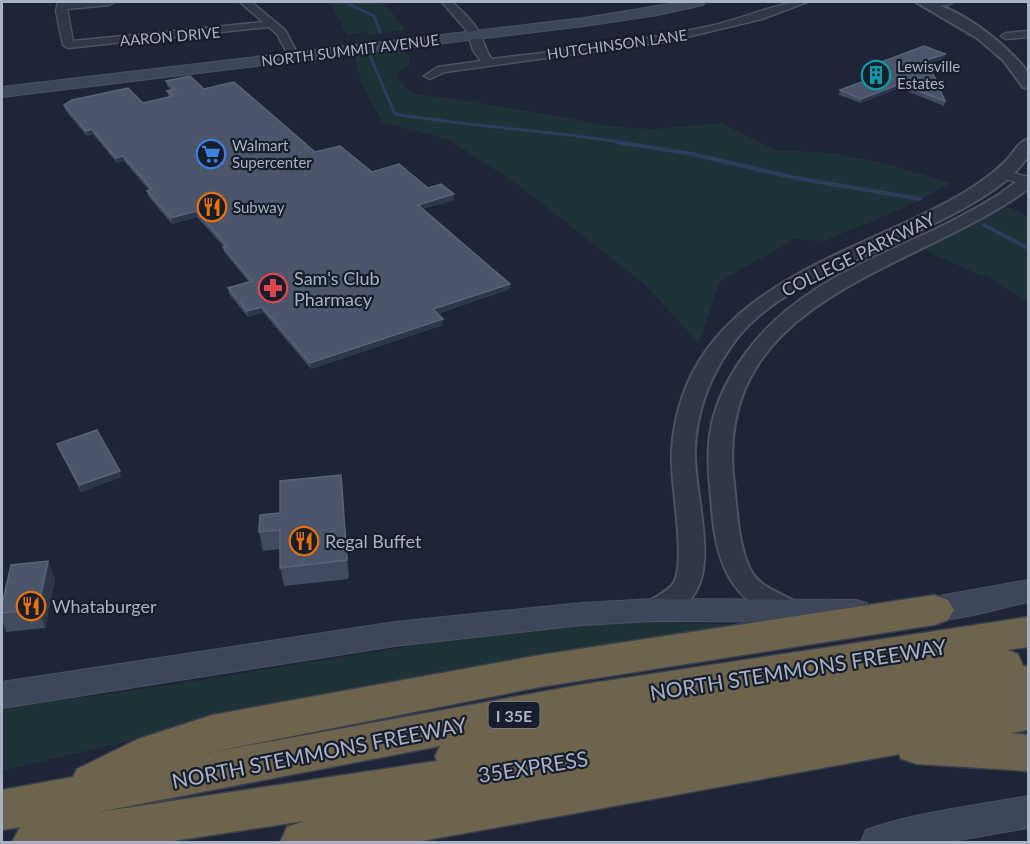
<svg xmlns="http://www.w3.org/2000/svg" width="1030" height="844" font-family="Lato,sans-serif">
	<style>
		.green { fill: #1f3237 }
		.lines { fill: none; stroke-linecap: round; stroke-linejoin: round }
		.stream-far1 { stroke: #2c3d5d; stroke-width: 3 }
		.stream { stroke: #2c3d5d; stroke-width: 4 }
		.minor-casing { stroke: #4b5262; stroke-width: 3 }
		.tertiary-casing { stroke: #4b5262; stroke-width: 4 }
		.secondary-casing { stroke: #4b5262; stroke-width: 2 }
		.motorway-casing { stroke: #383f4e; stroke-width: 3 }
		.minor { fill: #303747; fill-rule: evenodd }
		.tertiary { fill: #303747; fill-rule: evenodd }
		.secondary { fill: #3e465a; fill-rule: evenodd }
		.motorway { fill: #6e634c; fill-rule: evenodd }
		.wall { fill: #404b60 }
		.shaded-wall { fill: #2d374a }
		.building { fill: #4b566b; stroke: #5a6479; stroke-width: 1.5 }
		.labels { text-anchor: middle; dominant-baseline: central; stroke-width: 4.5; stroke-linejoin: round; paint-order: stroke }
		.far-street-label { font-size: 15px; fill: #a9b1c5; stroke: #161d2b }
		.far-poi-label { font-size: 15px; fill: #a9b1c5; stroke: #161d2b; text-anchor: start }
		.shield { fill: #161d2b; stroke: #7d8597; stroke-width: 1.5 }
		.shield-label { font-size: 16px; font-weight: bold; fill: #a9b1c5 }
		.street-label { font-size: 18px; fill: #a9b1c5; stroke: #161d2b }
		.poi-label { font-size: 18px; fill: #a9b1c5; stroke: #161d2b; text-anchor: start }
		.near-street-label { font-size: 21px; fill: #a9b1c5; stroke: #161d2b }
	</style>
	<rect width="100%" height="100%" fill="#1d2536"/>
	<!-- green -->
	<path class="green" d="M326 2H381L391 11 405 30 369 35 365 32 347 35 333 7Z
		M396 48 410 55 409 65 395 76 412 94 459 99 617 127 654 129 721 123 775 150 833 153 883 163 951 183 902 209 823 241 795 239 719 282 699 343 643 283 517 184 449 140 382 122 361 82 354 53Z
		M1007 207 1028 216V303L992 278 976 273 928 252 926 248Z
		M599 622 759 624 225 718 2 771V707L131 691 455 639Z"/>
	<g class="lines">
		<!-- stream-far1 -->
		<path class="stream-far1" d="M345 2 374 16 380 32
			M370 56 395 114C472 127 549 130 626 143"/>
		<!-- stream -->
		<path class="stream" d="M617 142 692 154 796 178 920 199
			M984 225 1028 248"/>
		<!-- minor casing -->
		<g class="minor-casing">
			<path id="minor" d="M58 2H114L109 5 67 9 73 41 263 22 240 2H251L285 30 295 49 290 52 286 51 277 34 269 27 68 48 63 45 56 11Z
				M442 2H452C462 11 472 20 479 32 485 42 484 50 492 59 565 50 638 42 710 26 735 21 785 0 807 2L762 19 670 41 445 72 430 79 424 76 438 67 481 61 473 50 467 31Z
				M930 2H953L948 5 926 7 925 5Z
				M1028 31V37L1006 39 1001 36 1006 33Z
				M1002 170 1028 177V185L997 177 995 174Z"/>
		</g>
		<!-- tertiary casing -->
		<g class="tertiary-casing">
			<path id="tertiary" d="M916 2C952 0 1001 41 1024 67L1028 74V88L1023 87 1003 60 977 38Z
				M1028 139C1029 144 1030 152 1027 157 998 208 851 256 797 289 773 303 748 322 732 345 710 376 696 412 695 450 693 490 719 564 692 597 688 603 681 607 674 611 664 617 658 621 645 617L642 610C649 597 664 596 673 584 688 564 669 478 672 449 683 308 809 268 918 217 949 202 982 185 1006 161 1013 154 1018 142 1028 139Z
				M1028 177V189C913 273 711 297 734 484 737 511 738 540 748 565 760 595 794 592 806 613L802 620 792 623C738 606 719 574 713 520 711 492 706 463 710 434 714 407 726 382 741 360 788 291 861 264 934 230 955 220 977 208 997 196 1007 189 1016 180 1028 177Z"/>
		</g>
		<!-- secondary casing -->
		<g class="secondary-casing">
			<path id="secondary" d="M681 2H705L703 5 658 15 584 26 2 97V87L584 18Z
				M1028 580V602C995 609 938 628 906 618L902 610 906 602Z
				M655 599 856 600 867 603 871 611 867 619 856 622 655 621 582 625 395 646 2 708V682L395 622 582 603Z
				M1028 796V828L947 842H861L866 830C917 812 974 806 1028 796Z"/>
		</g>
		<!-- motorway casing -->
		<g class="motorway-casing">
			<path id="motorway" d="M934 595 948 600 954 610 948 620 934 625 540 687 207 753 585 684 1028 617V647L1008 650 1018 654 1023 666H1028V730L1011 733 1028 735V771L917 764 901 759 899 754 417 842H280L287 827 304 821 167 842H12L20 827 2 830V790L73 777 77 769 138 739 212 715 540 655ZM440 746 435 756 437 761 99 812Z"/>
		</g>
		<!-- minor -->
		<use href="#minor" class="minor"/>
		<!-- tertiary -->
		<use href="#tertiary" class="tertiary"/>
		<!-- secondary -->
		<use href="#secondary" class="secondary"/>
		<!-- motorway -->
		<use href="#motorway" class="motorway"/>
	</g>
	<!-- wall -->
	<path class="wall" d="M945 54 944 58 929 64 945 101 944 106 899 88 861 103 839 95 840 90 882 74 872 70 873 65Z
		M166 81 204 89 315 152 372 172 454 194V200L422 209 510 289 437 314 443 325 311 369 263 312 248 317 229 294 228 288 249 282 224 252 223 247H224L197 217 172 224 148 196 147 191 149 190 124 161 117 163 93 134 87 136 65 110 64 105 143 103 169 97 167 91 171 90 167 86Z
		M57 444 121 477 81 492 59 450Z
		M341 475 349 579 284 586 280 568V549L263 551 259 532 280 513Z
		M48 561 55 580 45 628 6 632 2 619V605Z"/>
	<!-- shaded-wall -->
	<path class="shaded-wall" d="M945 54 944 58 926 65 927 60Z
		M900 84 899 88 861 103V99Z
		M92 129 93 134 87 136 86 131Z
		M123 156 124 161 117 163 116 158Z
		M454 194V200L418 210V205Z
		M196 211 197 217 172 224 171 218Z
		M510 284V289L433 315V309Z
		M262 307 263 312 248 317 247 311Z
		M443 319V325L311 369 310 363Z
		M120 471 121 477 81 492 79 485Z
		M341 475 343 493 349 579 347 560Z
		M48 561 55 580 45 628 38 609Z"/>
	<!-- building -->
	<path class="building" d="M924 46 945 54 927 60 945 101 900 84 861 99 840 90 888 72 873 65Z
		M190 76 204 89 234 82 315 152 340 146 372 172 399 164 428 188 441 184 454 194 418 205 510 284 433 309 443 319 310 363 262 307 247 311 228 288 252 281 223 247 227 246 196 211 171 218 147 191 152 189 123 156 116 158 92 129 86 131 64 105 72 100 128 88 143 103 173 96 167 91 175 89 166 81Z
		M97 430 120 471 79 485 57 444Z
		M341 475 347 560 280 568V530L259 532 260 515 280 513V481Z
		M48 561 38 609 2 613V605L11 565Z"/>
	<!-- icons -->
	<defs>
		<g id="building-ring" transform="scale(1.5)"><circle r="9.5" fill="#161d2b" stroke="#0f9aa8" stroke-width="1.5"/><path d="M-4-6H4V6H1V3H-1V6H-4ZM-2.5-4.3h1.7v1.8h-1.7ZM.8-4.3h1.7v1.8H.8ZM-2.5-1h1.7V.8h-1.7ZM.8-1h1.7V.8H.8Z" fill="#0f9aa8"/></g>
		<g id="supermarket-ring" transform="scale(1.5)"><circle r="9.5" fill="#161d2b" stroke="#3f7fe0" stroke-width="1.5"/><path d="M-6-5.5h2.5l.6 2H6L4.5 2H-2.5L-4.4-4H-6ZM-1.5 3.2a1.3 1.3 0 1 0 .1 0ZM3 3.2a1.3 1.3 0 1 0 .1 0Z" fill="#3f7fe0"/></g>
		<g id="restaurant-ring" transform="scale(1.5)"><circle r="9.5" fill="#161d2b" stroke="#e8710a" stroke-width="1.5"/><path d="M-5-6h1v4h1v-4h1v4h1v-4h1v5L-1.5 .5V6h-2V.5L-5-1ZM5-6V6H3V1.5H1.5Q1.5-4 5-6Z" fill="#e8710a"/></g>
		<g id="pharmacy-ring" transform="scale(1.5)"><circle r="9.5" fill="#161d2b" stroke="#e0444e" stroke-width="1.5"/><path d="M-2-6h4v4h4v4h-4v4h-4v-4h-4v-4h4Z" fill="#e0444e"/></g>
	</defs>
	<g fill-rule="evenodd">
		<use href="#building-ring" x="876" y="75"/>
		<use href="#supermarket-ring" x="211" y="154"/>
		<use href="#restaurant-ring" x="212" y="207"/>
		<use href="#pharmacy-ring" x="273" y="288"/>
		<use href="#restaurant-ring" x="304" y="541"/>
		<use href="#restaurant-ring" x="31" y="606"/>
	</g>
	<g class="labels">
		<!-- far-street labels -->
		<g class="far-street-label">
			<text transform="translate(170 36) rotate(-5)">AARON DRIVE</text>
			<text transform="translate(617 44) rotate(-8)">HUTCHINSON LANE</text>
			<text transform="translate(350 50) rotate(-7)">NORTH SUMMIT AVENUE</text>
		</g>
		<!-- far-poi labels -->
		<g class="far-poi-label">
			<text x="897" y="66">Lewisville<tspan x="897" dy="17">Estates</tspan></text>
			<text x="232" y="145">Walmart<tspan x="232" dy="17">Supercenter</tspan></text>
			<text x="233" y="207">Subway</text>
		</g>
		<!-- shield labels -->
		<rect class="shield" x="488.5" y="702" width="51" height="26" rx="4.5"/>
		<g class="shield-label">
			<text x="514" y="715">I 35E</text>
		</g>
		<!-- street labels -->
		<g class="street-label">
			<text transform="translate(858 254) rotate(-26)">COLLEGE PARKWAY</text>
		</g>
		<!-- poi labels -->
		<g class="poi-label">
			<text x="294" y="278">Sam's Club<tspan x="294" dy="21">Pharmacy</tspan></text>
			<text x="325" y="541">Regal Buffet</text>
			<text x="52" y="606">Whataburger</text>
		</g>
		<!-- near-street labels -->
		<g class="near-street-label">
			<text transform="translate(798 669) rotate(-9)">NORTH STEMMONS FREEWAY</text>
			<text transform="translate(319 752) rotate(-11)">NORTH STEMMONS FREEWAY</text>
			<text transform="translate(533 766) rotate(-9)">35EXPRESS</text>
		</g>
	</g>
	<!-- border -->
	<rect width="1030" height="844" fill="none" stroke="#a9b1c5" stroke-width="6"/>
</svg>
